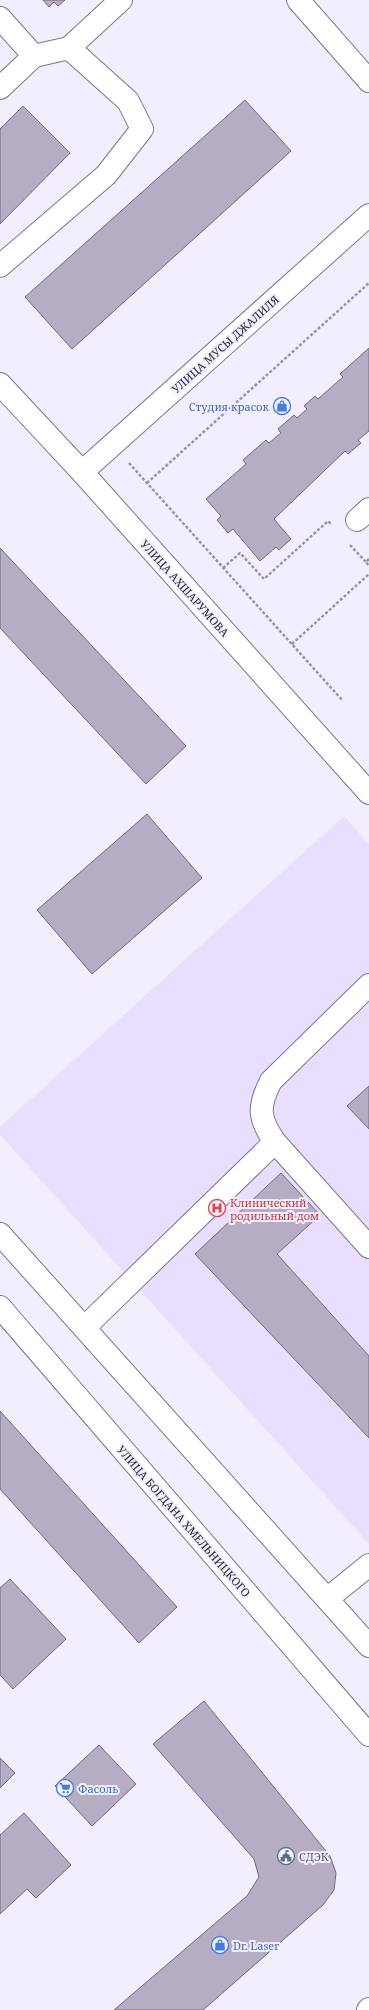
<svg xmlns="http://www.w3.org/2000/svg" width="369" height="2010" font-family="'Noto Serif',serif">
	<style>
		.built { fill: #eadefe }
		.building { fill: #b6adc4; stroke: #71697f }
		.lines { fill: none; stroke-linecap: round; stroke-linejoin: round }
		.minor-casing { stroke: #7e758b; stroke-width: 24 }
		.major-casing { stroke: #7e758b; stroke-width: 24 }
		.path { stroke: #9995a1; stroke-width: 2.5; stroke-dasharray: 3 2; stroke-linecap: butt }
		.minor { stroke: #fff; stroke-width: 22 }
		.major { stroke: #fff; stroke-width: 22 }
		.labels { text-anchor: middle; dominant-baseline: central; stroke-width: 4; stroke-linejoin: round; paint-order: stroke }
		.street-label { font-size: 11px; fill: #28252e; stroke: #f3eefd }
		.shop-label { font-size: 11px; fill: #366cbe; stroke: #f3eefd; text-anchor: start }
		.health-label { font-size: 11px; fill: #be3a42; stroke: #f3eefd; text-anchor: start }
		.service-label { font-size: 11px; fill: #4e5e75; stroke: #f3eefd; text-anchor: start }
	</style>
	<rect width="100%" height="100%" fill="#f3eefd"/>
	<!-- built -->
	<path class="built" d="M344 816 369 844V1544L0 1135V1127Z"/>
	<!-- building -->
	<path class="building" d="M43 0H65L58 6 54 2 49 7Z
		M245 100 291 151 72 349 25 297Z
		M23 106 70 153 0 224V129Z
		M369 348V431L358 440 361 443 348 454 345 451 274 519 291 539 279 550 276 547 260 561 233 529 228 533 217 520 221 516 206 499 246 464 243 460 266 440 269 443 281 433 278 429 294 415 297 418 307 409 304 406 315 396 318 399 343 377 340 374Z
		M0 548 186 746 146 784 0 628Z
		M147 814 202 878 92 974 37 910Z
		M369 1086V1129L347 1106Z
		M281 1173 320 1215 277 1254 369 1356V1438L195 1254Z
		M0 1411 177 1607 139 1643 0 1489Z
		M10 1579 66 1639 13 1689 0 1675V1588Z
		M204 1701 330 1856 336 1873 334 1890 323 1905 203 2010H114L247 1896 259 1877 254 1859 153 1744Z
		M99 1745 136 1784 92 1826 55 1786Z
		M0 1758 15 1773 0 1788Z
		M24 1813 71 1865 36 1898 27 1889 0 1914V1835Z"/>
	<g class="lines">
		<!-- minor casing -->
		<g class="minor-casing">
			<path id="minor" d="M298 0 369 81
				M0 18 34 56
				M69 48 121 0
				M0 88 34 56 69 48 128 101 142 129 106 175 0 266
				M0 384 82 472 369 793
				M82 472 369 215
				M357 520 369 509
				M369 985 271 1081C258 1106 258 1118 275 1142L369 1247
				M0 1234 369 1646
				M0 1307 369 1735
				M84 1328 275 1142
				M327 1599 369 1565"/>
		</g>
		<!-- major casing -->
		<g class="major-casing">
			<path id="major" d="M368 2010 369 2009"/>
		</g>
		<!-- path -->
		<path class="path" d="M129 463 343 701
			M147 483 369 283
			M350 545 366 562
			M369 559 366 562 369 566
			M223 568 240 553 264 579 328 521 332 525
			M292 644 369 574"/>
		<!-- minor -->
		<use href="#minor" class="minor"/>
		<!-- major -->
		<use href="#major" class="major"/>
	</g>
	<!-- icons -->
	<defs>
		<g id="shop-ring" transform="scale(0.9)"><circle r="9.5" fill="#f3eefd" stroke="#3f7fe0" stroke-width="1.5"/><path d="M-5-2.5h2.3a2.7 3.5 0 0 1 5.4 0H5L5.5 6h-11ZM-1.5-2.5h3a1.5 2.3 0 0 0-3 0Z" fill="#3f7fe0"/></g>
		<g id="hospital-ring" transform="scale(0.9)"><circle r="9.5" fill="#f3eefd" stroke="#e0444e" stroke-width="1.5"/><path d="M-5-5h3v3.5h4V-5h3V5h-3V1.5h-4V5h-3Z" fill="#e0444e"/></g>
		<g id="supermarket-ring" transform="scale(0.9)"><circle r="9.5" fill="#f3eefd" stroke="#3f7fe0" stroke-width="1.5"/><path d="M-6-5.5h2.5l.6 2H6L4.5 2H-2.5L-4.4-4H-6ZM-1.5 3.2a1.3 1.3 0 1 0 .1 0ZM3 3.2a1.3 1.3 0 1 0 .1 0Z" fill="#3f7fe0"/></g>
		<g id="civic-ring" transform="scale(0.9)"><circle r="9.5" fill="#f3eefd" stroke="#5c6f8a" stroke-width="1.5"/><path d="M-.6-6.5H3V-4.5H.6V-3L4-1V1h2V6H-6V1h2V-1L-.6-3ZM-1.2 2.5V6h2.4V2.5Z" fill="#5c6f8a"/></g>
	</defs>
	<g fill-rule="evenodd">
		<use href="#shop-ring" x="282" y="406"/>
		<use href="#hospital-ring" x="217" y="1208"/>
		<use href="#supermarket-ring" x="65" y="1788"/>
		<use href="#civic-ring" x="286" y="1856"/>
		<use href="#shop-ring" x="220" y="1945"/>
	</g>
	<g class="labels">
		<!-- street labels -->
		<g class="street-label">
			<text transform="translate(225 344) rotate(-42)">УЛИЦА МУСЫ ДЖАЛИЛЯ</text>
			<text transform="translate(185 588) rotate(48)">УЛИЦА АХШАРУМОВА</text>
			<text transform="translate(184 1521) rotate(49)">УЛИЦА БОГДАНА ХМЕЛЬНИЦКОГО</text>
		</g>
		<!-- shop labels -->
		<g class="shop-label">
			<text x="269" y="406" text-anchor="end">Студия красок</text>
			<text x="78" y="1788">Фасоль</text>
			<text x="233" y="1945">Dr. Laser</text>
		</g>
		<!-- health labels -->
		<g class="health-label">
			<text x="230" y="1202">Клинический<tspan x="230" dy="13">родильный дом</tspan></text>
		</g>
		<!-- service labels -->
		<g class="service-label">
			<text x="299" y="1856">СДЭК</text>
		</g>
	</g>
</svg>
